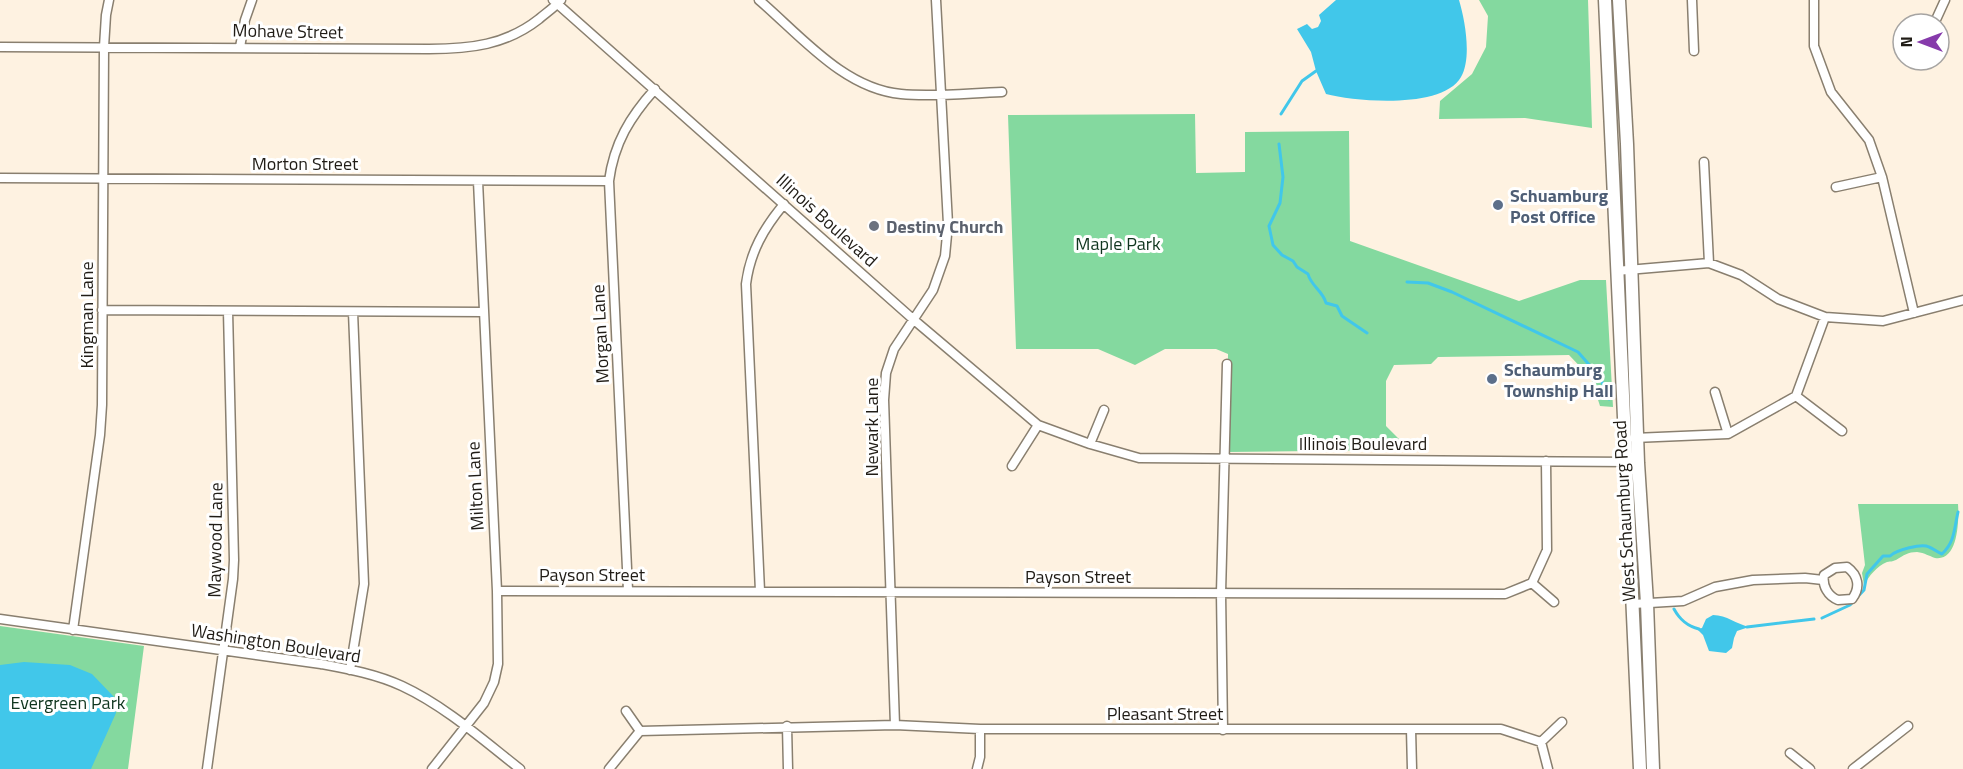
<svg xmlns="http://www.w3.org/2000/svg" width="1963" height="769" font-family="'Titillium Web',sans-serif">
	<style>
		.green { fill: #84d99f }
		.water { fill: #41c7ea }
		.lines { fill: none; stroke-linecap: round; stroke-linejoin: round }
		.stream { stroke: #41c7ea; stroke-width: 3 }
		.street-casing { stroke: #897f6f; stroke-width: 11 }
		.secondary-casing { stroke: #897f6f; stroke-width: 15 }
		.street { stroke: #fff; stroke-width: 8 }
		.secondary { stroke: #fff; stroke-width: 12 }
		.service-dot { fill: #5c6f8a; stroke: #fff; stroke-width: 2 }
		.worship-dot { fill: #6b7280; stroke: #fff; stroke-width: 2 }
		.labels { text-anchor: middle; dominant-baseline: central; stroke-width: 6; stroke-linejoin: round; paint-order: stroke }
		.street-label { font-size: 18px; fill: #201c16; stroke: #fff }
		.service-label { font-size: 18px; font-weight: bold; fill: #4e5e75; stroke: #fff; text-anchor: start }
		.worship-label { font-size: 18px; font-weight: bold; fill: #5b616d; stroke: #fff; text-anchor: start }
		.park-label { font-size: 18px; fill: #0f351e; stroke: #fff }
	</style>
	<rect width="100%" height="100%" fill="#fef2e1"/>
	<!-- green -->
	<path class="green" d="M1479 0H1588L1592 128 1525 118 1439 119 1440 101 1472 74 1486 47 1488 16Z
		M1195 114 1196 173 1245 172V132L1349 131 1350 241 1519 301 1580 280H1606L1613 407 1600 406 1591 378 1569 355 1438 357 1431 364 1394 365 1386 381V426L1400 440V450L1227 452 1228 354 1216 349H1165L1135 365 1098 349H1016L1008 115Z
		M1858 504H1958C1959 518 1959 562 1935 558 1929 556 1925 553 1917 552 1908 552 1904 555 1896 560 1891 562 1892 561 1887 562 1877 566 1869 576 1864 585L1862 573 1865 565Z
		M0 626 144 646 128 769H0Z"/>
	<!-- water -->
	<path class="water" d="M1336 0H1459C1465 20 1472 58 1461 77 1443 109 1357 102 1326 94L1316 71 1311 52 1297 29 1307 24 1312 29 1318 27 1321 21 1319 15Z
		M1713 615C1727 615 1736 624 1749 627L1737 631 1734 638 1732 648 1726 653 1709 651 1703 635 1697 629 1702 628 1706 619Z
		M24 662 70 665 92 674 115 698 116 713 91 769H0V665Z"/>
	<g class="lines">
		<!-- stream -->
		<path class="stream" d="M1281 114 1302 81 1316 71
			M1279 144 1283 177 1280 203 1269 226 1273 245 1282 255 1293 261 1297 267 1308 274C1311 286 1323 291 1326 303L1337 306 1342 316 1367 333
			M1407 282 1428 283 1452 292 1578 352 1600 377 1609 399
			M1674 609C1680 620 1687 626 1699 629
			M1822 618 1850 605 1864 590 1867 574 1883 556H1890C1896 550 1922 543 1929 547 1934 549 1937 552 1942 554 1955 542 1954 529 1958 512
			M1747 627 1814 619"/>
		<!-- street casing -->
		<g class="street-casing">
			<path id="street" d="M553 0 914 320 1038 425 1090 444 1139 458 1630 462
				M759 0C800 35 844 89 901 94 934 97 969 93 1002 92
				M1692 0 1694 51
				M1814 0V46L1831 92 1869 140 1882 177 1914 313
				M1934 24 1945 0
				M0 47 429 49C470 49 506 45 539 19 546 13 555 7 561 0
				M240 47 245 20 252 0
				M1704 162 1709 263
				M0 178 609 181
				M1836 187 1882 177
				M1616 271 1709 263 1741 275 1778 299 1825 317 1883 321 1963 300
				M102 310 483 312
				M1715 392 1728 434
				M1796 396 1842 431
				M1634 438 1728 434 1796 396 1825 317
				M1090 444 1104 410
				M1012 466 1038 425
				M1847 567C1858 575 1861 587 1852 599L1838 600C1828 596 1822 586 1824 575L1835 568Z
				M1532 583 1554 602
				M628 590 609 181C614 143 630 117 655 89
				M497 591 1505 594 1532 583 1547 550 1546 461
				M760 591 746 284C750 252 764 228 784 204
				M1633 604 1683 601 1715 587 1753 580 1805 578 1823 580
				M0 619 321 664C348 669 376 674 402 686 445 706 483 740 520 769
				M73 630 100 435 102 405 104 47 106 15 109 0
				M350 670 364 584 353 312
				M626 711 640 731
				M895 725 884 400 886 373 894 349 933 290 945 256 948 224 936 0
				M787 726 788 769
				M1411 729 1412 769
				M1223 730 1221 593 1227 364
				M1541 742 1548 769
				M1790 753 1810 769
				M207 769 233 579 234 560 228 311
				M432 769 484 703 494 682 498 664 497 591 478 181
				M609 769 640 731 895 725 980 729H1501L1541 742 1562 722
				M977 769 980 757V729
				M1853 769 1908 726"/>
		</g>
		<!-- secondary casing -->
		<g class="secondary-casing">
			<path id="secondary" d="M1605 0 1640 769
				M1619 0 1627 144 1638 463 1647 603 1653 769"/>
		</g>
		<!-- street -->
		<use href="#street" class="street"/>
		<!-- secondary -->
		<use href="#secondary" class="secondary"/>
	</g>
	<!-- markers -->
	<g class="service-dot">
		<circle cx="1498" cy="205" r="6"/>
		<circle cx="1492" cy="379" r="6"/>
	</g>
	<circle class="worship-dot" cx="874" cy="226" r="6"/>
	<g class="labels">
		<!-- street labels -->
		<g class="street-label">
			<text transform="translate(288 31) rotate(1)">Mohave Street</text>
			<text x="305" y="163">Morton Street</text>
			<text transform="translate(827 220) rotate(42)">Illinois Boulevard</text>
			<text transform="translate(86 315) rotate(-90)">Kingman Lane</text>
			<text transform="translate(600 334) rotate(-93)">Morgan Lane</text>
			<text transform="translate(871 427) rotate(-90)">Newark Lane</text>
			<text x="1363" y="443">Illinois Boulevard</text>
			<text transform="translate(475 486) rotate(-93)">Milton Lane</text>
			<text transform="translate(1624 511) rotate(-93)">West Schaumburg Road</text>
			<text transform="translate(215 540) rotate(-89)">Maywood Lane</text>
			<text x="592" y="574">Payson Street</text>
			<text x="1078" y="576">Payson Street</text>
			<text transform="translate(276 643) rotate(9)">Washington Boulevard</text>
			<text x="1165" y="713">Pleasant Street</text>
		</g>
		<!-- service labels -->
		<g class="service-label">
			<text x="1510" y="195">Schuamburg<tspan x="1510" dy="21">Post Office</tspan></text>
			<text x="1504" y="369">Schaumburg<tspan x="1504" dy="21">Township Hall</tspan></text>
		</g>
		<!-- worship labels -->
		<g class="worship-label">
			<text x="886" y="226">Destiny Church</text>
		</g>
		<!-- park labels -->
		<g class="park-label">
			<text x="1118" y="243">Maple Park</text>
			<text x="68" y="702">Evergreen Park</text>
		</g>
	</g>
	<!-- north arrow -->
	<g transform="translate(1921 42) rotate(270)"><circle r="28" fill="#ffffff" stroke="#a6a4a2" stroke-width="1.5"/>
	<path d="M0-4.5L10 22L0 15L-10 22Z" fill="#863aab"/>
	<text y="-9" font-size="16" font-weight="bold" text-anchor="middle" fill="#201c16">N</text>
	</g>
</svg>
